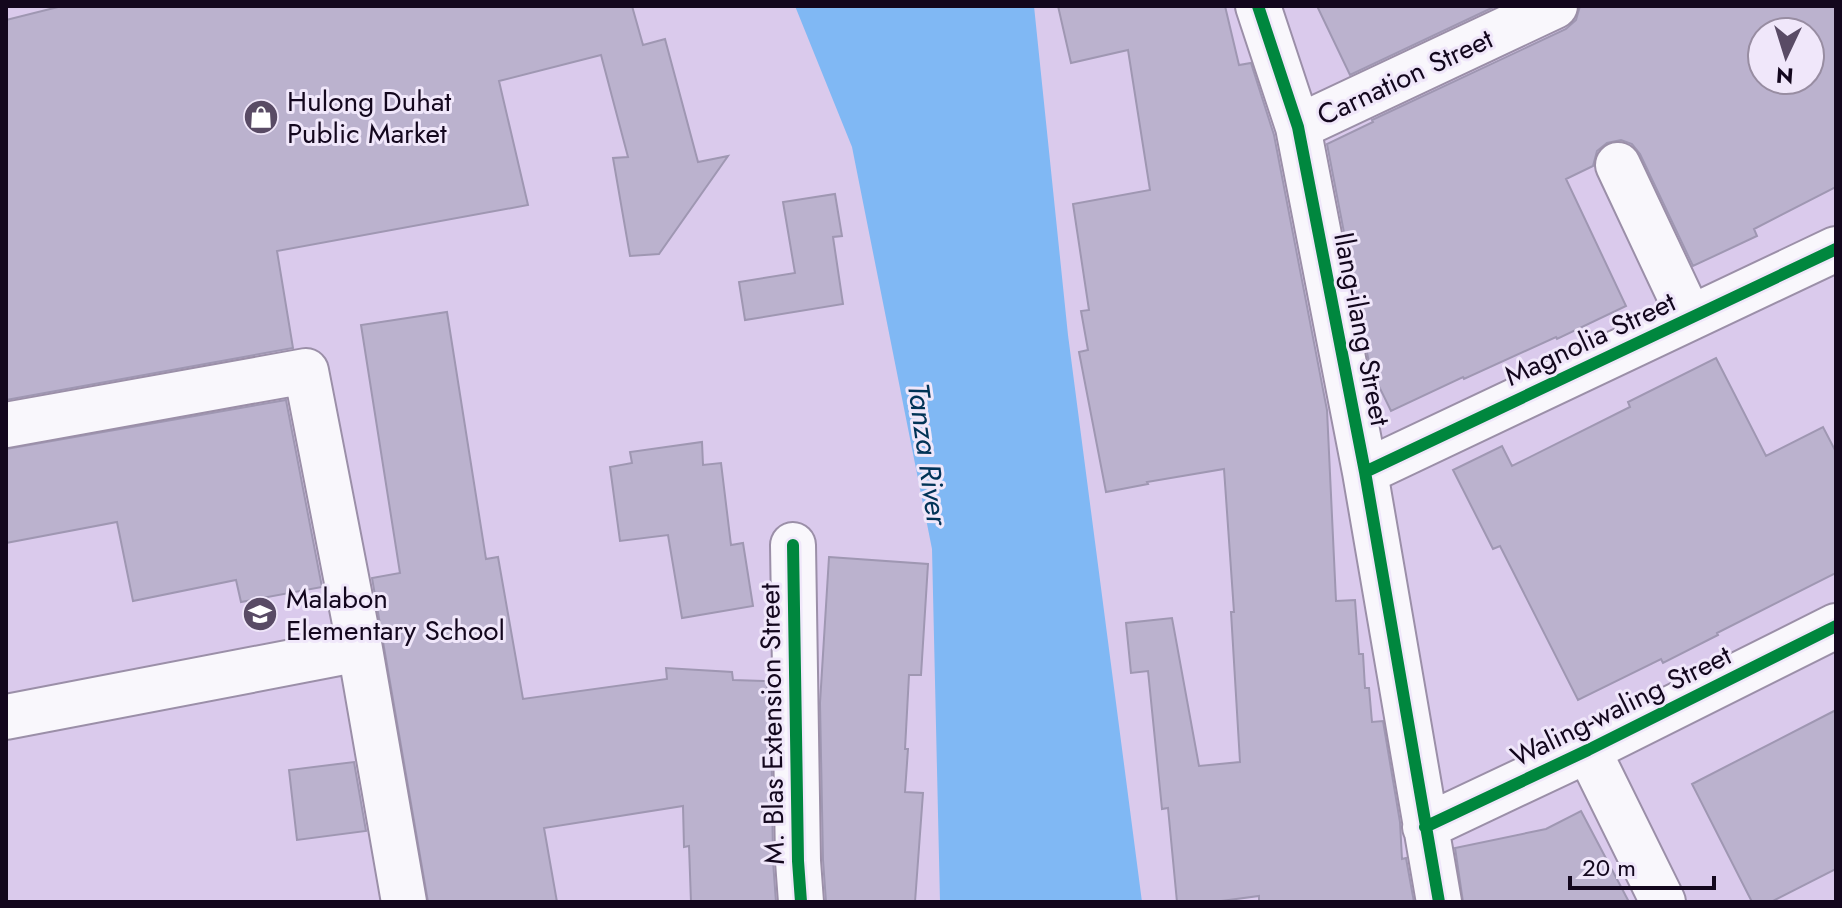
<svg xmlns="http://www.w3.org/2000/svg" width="1842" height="908" font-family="Jost,sans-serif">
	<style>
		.water { fill: #80b8f4 }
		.building { fill: #bbb2ce; stroke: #9f97b2; stroke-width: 2; fill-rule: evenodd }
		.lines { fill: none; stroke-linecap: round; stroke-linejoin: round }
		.minor-casing { stroke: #9b8fa8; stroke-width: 48 }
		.minor { stroke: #f9f7fc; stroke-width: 44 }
		.cycleway-casing { stroke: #f0e7fa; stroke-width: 17 }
		.cycleway { stroke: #00873e; stroke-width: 12 }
		.labels { text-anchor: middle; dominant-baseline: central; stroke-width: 6; stroke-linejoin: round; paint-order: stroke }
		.street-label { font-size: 28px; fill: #13071d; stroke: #f0e7fa }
		.poi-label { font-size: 28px; fill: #13071d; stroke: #f0e7fa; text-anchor: start }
		.water-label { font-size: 30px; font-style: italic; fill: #013356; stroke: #f0e7fa }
	</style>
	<rect width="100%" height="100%" fill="#dacaec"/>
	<!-- water -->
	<path class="water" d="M795 6H1034L1068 335 1142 902H940L932 549 852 147Z"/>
	<!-- building -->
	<path class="building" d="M62 6H632L643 45 665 39 698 162 728 156 659 254 630 256 613 158 628 157 601 55 499 81 528 205 277 251 293 348 6 400V20Z
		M1058 6H1225L1239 65 1251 63 1274 135 1327 410 1336 601 1355 600 1359 654H1363L1365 688H1369L1372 722 1383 721 1400 822 1402 859 1406 858 1414 902H1259V896L1214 902H1177L1168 808 1162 809 1148 671 1131 673 1126 623 1172 618 1199 766 1240 762 1231 612H1234L1224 469 1147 482 1148 484 1106 492 1079 352 1088 350 1081 311 1089 310 1073 204 1150 190 1128 50 1071 63Z
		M1317 6H1496L1350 75Z
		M1580 6H1836V187L1754 229 1757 236 1693 266 1640 154 1632 144 1621 140 1607 143 1597 151 1593 166 1566 179 1626 306 1557 339 1556 337 1464 379 1463 377 1391 411 1370 368 1327 144 1373 122 1372 120 1566 29 1576 20ZM1762 32H1810V80H1762Z
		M835 194 842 236 833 237 843 304 745 320 739 282 795 273 783 202Z
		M447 312 486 559 498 557 523 699 667 679 666 668 732 672 733 680 766 681 771 710 773 861 776 902H691L689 846 684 847 683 806 544 828 557 902H428L372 578 400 573 361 325Z
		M1716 358 1766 456 1823 427 1836 452V573L1717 633 1718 635 1663 663 1661 659 1578 700 1500 546 1493 549 1453 470 1502 446 1512 466 1630 407 1628 402Z
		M286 400 322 587 241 602 236 580 133 601 117 522 6 543V449Z
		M702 442 703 465 721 463 731 545 743 543 753 606 682 618 668 535 620 541 610 467 632 463 630 452Z
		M829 557 928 564 921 675H909L905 749H908L905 792 923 793 915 902H826L823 860 820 703Z
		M1836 710V869L1771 902H1752L1692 784Z
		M354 762 366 831 297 840 289 770Z
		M1581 811 1629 902H1463L1455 848 1546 829Z"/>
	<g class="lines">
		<!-- minor casing -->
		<g class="minor-casing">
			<path id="minor" d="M1258 6 1298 127 1365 472 1439 902
				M1298 127 1555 6
				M1618 165 1690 318
				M6 425 306 371 360 649 404 902
				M1365 472 1836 249
				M793 545 798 861 801 902
				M6 717 360 649
				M1588 750 1663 902
				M1425 827 1588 750 1836 626"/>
		</g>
		<!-- minor -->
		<use href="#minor" class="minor"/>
		<!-- cycleway casing -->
		<g class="cycleway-casing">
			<path id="cycleway" d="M1258 6 1298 127 1365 472 1439 902
				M1365 472 1836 249
				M793 545 798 861 801 902
				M1425 827 1588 750 1836 626"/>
		</g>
		<!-- cycleway -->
		<use href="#cycleway" class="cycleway"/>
	</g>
	<!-- icons -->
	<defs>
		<g id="shop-disc" transform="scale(1.8)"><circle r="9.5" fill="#594b65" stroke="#f0e7fa"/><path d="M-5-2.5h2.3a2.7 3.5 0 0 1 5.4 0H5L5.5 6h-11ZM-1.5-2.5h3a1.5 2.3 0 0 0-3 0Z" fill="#fff"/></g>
		<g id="school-disc" transform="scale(1.8)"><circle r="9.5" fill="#594b65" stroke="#f0e7fa"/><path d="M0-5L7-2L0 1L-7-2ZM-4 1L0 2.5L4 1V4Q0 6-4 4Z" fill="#fff"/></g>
	</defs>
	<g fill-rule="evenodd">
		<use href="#shop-disc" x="261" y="117"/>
		<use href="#school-disc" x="260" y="614"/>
	</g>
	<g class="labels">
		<!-- street labels -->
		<g class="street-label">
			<text transform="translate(1405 77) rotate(-25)">Carnation Street</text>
			<text transform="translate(1362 329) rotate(79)">Ilang-ilang Street</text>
			<text transform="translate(1590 339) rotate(-25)">Magnolia Street</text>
			<text transform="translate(1621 706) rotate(-26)">Waling-waling Street</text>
			<text transform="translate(772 724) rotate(-91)">M. Blas Extension Street</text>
		</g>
		<!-- poi labels -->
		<g class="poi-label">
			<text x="287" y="101">Hulong Duhat<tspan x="287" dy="32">Public Market</tspan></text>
			<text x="286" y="598">Malabon<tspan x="286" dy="32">Elementary School</tspan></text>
		</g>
		<!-- water labels -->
		<g class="water-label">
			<text transform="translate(928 454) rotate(82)">Tanza River</text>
		</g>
	</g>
	<!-- border -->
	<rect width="1842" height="908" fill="none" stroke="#13071d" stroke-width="16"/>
	<!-- north arrow -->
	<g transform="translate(1786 56) rotate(184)"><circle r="38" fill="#f0e7fa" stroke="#988da2" stroke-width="2"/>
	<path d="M0-6L14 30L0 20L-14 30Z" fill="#594b65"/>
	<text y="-12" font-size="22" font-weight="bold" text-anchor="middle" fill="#13071d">N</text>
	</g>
	<!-- scale -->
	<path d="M1570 876v12h144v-12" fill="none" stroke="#13071d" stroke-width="4"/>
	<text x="1582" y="876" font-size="24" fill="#13071d" stroke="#f0e7fa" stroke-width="6" paint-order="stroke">20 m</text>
</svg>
